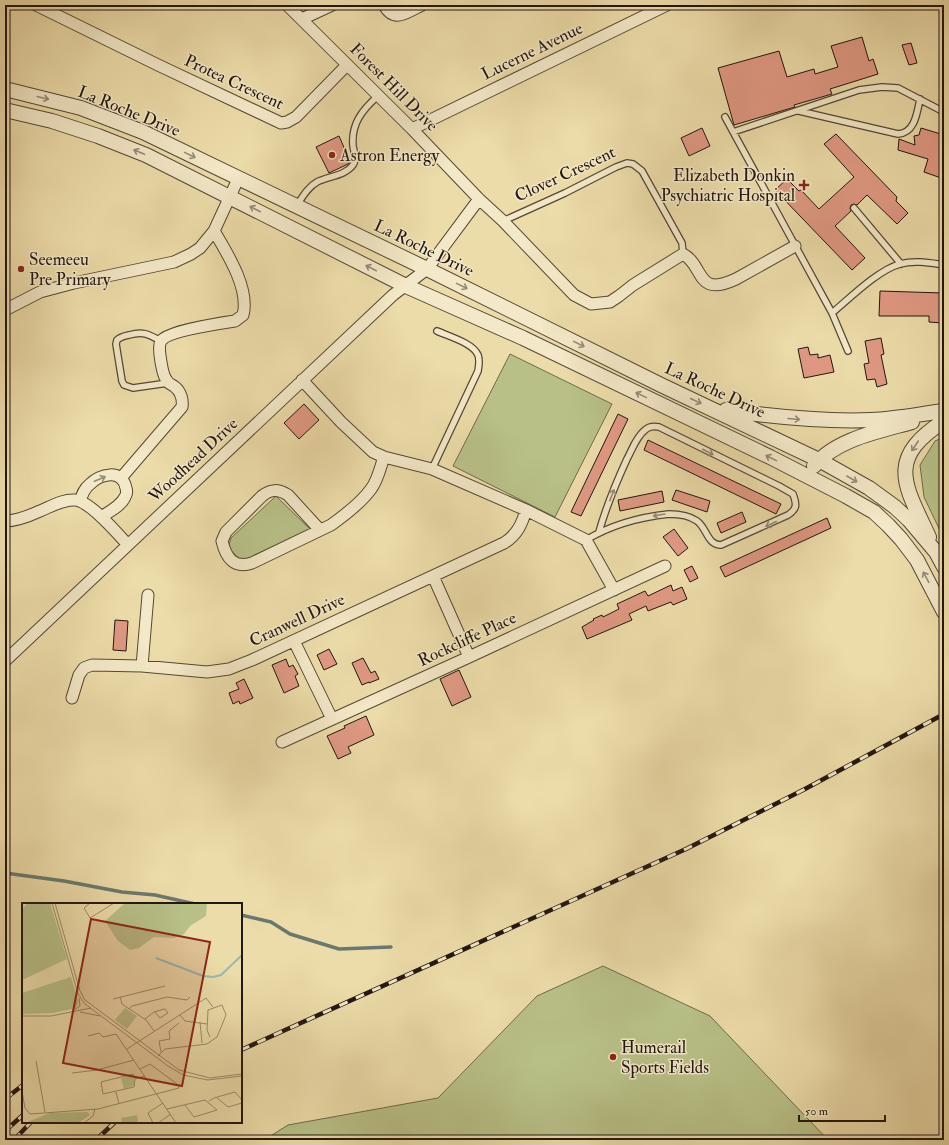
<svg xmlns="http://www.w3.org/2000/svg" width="949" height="1145" font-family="'IM FELL Double Pica',serif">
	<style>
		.green { fill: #b8c087; stroke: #6d6b4b }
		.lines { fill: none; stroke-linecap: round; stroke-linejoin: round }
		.stream { stroke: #6a7870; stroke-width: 3.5 }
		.building { fill: #e09984; stroke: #22160f }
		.service-casing { stroke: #544836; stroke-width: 8 }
		.minor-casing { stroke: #544836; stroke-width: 13 }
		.tertiary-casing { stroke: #544836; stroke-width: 16 }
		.service { stroke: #f3e8c7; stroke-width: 5.5 }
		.minor { stroke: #f3e8c7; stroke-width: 11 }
		.tertiary { stroke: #f3e8c7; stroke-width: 14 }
		.rail-casing { stroke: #22160f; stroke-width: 4.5 }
		.rail { stroke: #f3e8c7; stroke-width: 3; stroke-dasharray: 9; stroke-linecap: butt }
		.oneway { stroke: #958a74 }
		.poi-dot { fill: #8f2418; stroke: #f3e8c7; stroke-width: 1.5 }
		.labels { text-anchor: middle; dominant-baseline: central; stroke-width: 3; stroke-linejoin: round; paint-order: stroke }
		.street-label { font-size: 17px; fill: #22160f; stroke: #f3e8c7 }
		.poi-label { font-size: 17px; fill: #22160f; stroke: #f3e8c7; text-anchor: start }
		.inset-river { fill: none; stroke: #9abab0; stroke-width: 2 }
		.inset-road { fill: none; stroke: #9b8d6b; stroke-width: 1 }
		.view { fill: #8f2418; fill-opacity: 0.15; stroke: #8f2418; stroke-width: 2 }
		.inset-edge { fill: none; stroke: #22160f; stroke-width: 2 }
	</style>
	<rect width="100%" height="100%" fill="#ecdca9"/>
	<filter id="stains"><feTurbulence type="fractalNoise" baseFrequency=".005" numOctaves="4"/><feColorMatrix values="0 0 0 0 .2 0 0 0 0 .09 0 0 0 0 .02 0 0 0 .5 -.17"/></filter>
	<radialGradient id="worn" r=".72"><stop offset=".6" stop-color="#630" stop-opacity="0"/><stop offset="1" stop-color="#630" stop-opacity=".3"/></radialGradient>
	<!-- green -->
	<path class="green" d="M510 354 612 404 555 517 453 466Z
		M944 437V539L924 497 920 465 935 441Z
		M276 496 311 530 243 562 228 548 231 538Z
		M603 966 710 1016 828 1140H264L288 1125 438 1098 537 996Z"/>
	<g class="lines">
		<!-- stream -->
		<path class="stream" d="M5 873 64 881 122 892 155 895 195 904
			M241 915 271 922 290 934 339 949 391 947"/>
	</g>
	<!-- building -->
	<path class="building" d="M862 37 869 61 873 59 878 74 830 89 832 94 794 105 795 107 778 112 734 125 718 68 779 51 787 77 814 69 815 74 838 67 831 46Z
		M911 43 917 63 909 65 902 45Z
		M702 128 710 146 689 156 681 138Z
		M921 128 944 135V179L924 172 928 159 898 150 899 139 915 145 914 136 919 135Z
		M836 134 897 197 896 201 908 213 897 224 867 195 857 205 854 204 851 205 850 208 851 211 835 226 865 258 852 270 775 190 787 179 799 191 801 190 819 209 854 177 824 144Z
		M339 136 350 161 348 164 329 173 316 147Z
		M880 291 943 293 942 323 929 322V316H879Z
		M881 338 884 354 881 355 887 384 877 387 875 379 867 380 864 364 869 363 865 341Z
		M808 347 810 355 818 354V358L830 355 834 372 804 378 798 349Z
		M304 404 319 420 299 439 284 423Z
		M618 414 628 419 581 516 571 512Z
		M648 440 781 504 776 514 644 450Z
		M676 490 710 501 707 512 672 500Z
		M662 491 664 502 620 511 618 500Z
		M742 512 746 522 721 533 717 523Z
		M827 518 831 528 725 577 720 567Z
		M674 529 688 548 678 556 663 537Z
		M692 566 698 578 690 582 684 570Z
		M671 585 673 591 682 587 687 599 673 605 671 602 648 611 646 606 629 614 632 620 587 639 582 627 594 620 593 619 602 615 603 617 619 609 617 604 645 591 648 596Z
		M115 620 128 621 126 651 113 650Z
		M329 649 337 664 324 670 317 655Z
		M363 658 371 673 375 671 379 679 369 683V682L362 685 352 663Z
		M286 659 289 667 293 665 298 674 295 676 299 686 284 693 272 665Z
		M459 670 471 697 452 706 440 679Z
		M244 679 253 698 240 704 239 701 233 704 229 693 239 689 236 683Z
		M366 716 374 735 348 747 351 753 338 759 327 736 345 728 344 726Z"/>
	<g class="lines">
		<!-- service casing -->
		<g class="service-casing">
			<path id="service" d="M799 111 898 134C915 133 917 113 920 99
				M725 117 832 313 848 351
				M733 132 859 90 882 87 898 88 944 112
				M297 205C303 196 308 187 317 182 329 176 345 176 353 165 357 159 354 152 353 146 351 124 362 110 378 96
				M854 208 901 264
				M503 221 565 193 616 167 627 163 633 164 642 171 682 243 683 254
				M832 313C850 298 878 270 900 264 915 260 930 263 944 265
				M161 341C148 334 143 331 129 335 124 336 120 337 117 340L116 344 122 381 124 385 133 388 168 383
				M432 469 478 371C479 365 480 360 478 355 473 343 448 336 437 331
				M586 540C611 525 640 517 669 514 678 514 690 516 697 521 707 528 707 545 721 545L788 515C797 509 797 505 793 494L779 486 659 427C654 426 649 426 645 430 636 437 632 450 627 459 616 483 606 507 599 532"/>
		</g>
		<!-- minor casing -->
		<g class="minor-casing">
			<path id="minor" d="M36 5 158 65 281 123 287 122 296 117 347 65
				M287 5 412 129 479 199 503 221 574 295 591 304 610 302 619 296 633 285 683 254C705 266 695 298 736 279L795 246
				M384 5C394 24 407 12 422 5
				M302 19 332 5
				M412 129 667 5
				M5 310 40 292 74 283 174 262 191 254 200 248 214 231 238 179
				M302 380 341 422 373 452 384 457 432 469 526 510 586 540 614 590
				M121 478 182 407C183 400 181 392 175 387 173 385 169 384 168 382 163 377 162 368 161 362 160 356 158 346 161 341 167 331 222 323 235 321L243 315C250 289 227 253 214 231
				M80 501C82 495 84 489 89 485 100 474 122 468 126 488 127 491 127 494 125 497 121 506 109 512 101 517
				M5 521C17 521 29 516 40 511 50 507 63 499 75 500 90 501 117 533 128 545
				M320 530 288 495C278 489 271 489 262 496L226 532 222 541C226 558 234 569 252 563L331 525C345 515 361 503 371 489 378 480 380 468 384 457
				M433 576 469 657
				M294 641 332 719
				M5 661 393 295 427 269 479 199
				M142 666 148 595
				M72 698 79 675 84 668 92 665 142 666 207 672 229 669 252 660 504 543C517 535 522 524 526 510
				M282 742 469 657 665 566"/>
		</g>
		<!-- tertiary casing -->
		<g class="tertiary-casing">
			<path id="tertiary" d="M5 89 81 108 143 132 427 269 661 385 819 460 869 488 895 507 909 520 936 552 944 567
				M5 110 52 121 98 136 146 155 406 286 523 338 770 457 846 496 874 512 888 525 901 539 917 560 944 612
				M726 410C775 417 822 422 871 420 896 419 920 414 944 411
				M814 466C836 439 880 431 912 422
				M929 537C905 485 885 459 944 421"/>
		</g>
		<!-- service -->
		<use href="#service" class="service"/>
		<!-- minor -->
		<use href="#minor" class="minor"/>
		<!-- tertiary -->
		<use href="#tertiary" class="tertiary"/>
		<!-- rail casing -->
		<g class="rail-casing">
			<path id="rail" d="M241 1050 686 849 805 789 944 714
				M5 1099 23 1085
				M5 1131 23 1115
				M14 1140 31 1122
				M96 1140 115 1122"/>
		</g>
		<!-- rail -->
		<use href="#rail" class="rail"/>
	</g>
	<!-- one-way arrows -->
	<defs><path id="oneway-shaft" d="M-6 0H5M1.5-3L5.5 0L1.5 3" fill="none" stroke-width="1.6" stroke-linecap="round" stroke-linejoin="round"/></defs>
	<g class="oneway">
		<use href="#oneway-shaft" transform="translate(43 98) rotate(14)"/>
		<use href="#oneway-shaft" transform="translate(139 152) rotate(-157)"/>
		<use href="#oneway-shaft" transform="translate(190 155) rotate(26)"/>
		<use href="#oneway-shaft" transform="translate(255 209) rotate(-153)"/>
		<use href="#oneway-shaft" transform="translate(371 268) rotate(-153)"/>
		<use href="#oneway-shaft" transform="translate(462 286) rotate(26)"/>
		<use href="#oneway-shaft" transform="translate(579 344) rotate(26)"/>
		<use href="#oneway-shaft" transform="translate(641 395) rotate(-154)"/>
		<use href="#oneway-shaft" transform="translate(696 401) rotate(25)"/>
		<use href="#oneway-shaft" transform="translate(794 419) rotate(5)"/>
		<use href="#oneway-shaft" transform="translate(915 446) rotate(123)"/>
		<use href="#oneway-shaft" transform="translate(708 452) rotate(27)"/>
		<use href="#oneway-shaft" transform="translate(771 458) rotate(-154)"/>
		<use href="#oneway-shaft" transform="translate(100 479) rotate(-23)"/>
		<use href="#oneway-shaft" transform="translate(852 479) rotate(30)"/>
		<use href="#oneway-shaft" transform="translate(612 495) rotate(-69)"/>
		<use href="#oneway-shaft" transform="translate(659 515) rotate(170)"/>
		<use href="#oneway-shaft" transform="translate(771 524) rotate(155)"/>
		<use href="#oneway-shaft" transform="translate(926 577) rotate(-118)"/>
	</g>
	<!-- markers -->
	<g class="poi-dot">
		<circle cx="332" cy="155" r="4"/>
		<path d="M802 179h4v4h4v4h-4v4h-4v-4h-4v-4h4z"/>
		<circle cx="21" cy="269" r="4"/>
		<circle cx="613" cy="1057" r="4"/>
	</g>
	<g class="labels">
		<!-- street labels -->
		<g class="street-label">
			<text transform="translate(532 51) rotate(-26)">Lucerne Avenue</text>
			<text transform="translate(234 82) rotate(25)">Protea Crescent</text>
			<text transform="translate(394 87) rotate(45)">Forest Hill Drive</text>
			<text transform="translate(129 111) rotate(22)">La Roche Drive</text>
			<text transform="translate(565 174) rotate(-25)">Clover Crescent</text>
			<text transform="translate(424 248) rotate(26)">La Roche Drive</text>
			<text transform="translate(715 390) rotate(25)">La Roche Drive</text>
			<text transform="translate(193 460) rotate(-43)">Woodhead Drive</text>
			<text transform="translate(297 620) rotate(-25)">Cranwell Drive</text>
			<text transform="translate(467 639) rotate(-25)">Rockcliffe Place</text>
		</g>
		<!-- poi labels -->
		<g class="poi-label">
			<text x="340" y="155">Astron Energy</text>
			<text x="795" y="175" text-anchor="end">Elizabeth Donkin<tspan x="795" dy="20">Psychiatric Hospital</tspan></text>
			<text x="29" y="259">Seemeeu<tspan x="29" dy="20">Pre Primary</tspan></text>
			<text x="621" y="1047">Humerail<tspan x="621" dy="20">Sports Fields</tspan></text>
		</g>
	</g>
	<!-- overview -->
	<g transform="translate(22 903)">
		<rect width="220" height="220" fill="#ecdca9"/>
		<path d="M6 0H28L45 56 0 77V6ZM103 0H185L184 13 168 23 162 31 152 35 132 34 117 45 108 47 96 38 83 18ZM49 74 56 98 54 105 30 110 0 111V90ZM103 105 115 113 105 126 93 117ZM111 172 113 182 102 186 99 175ZM65 209 68 212 56 220H3L28 210ZM115 212 116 220H100L99 215Z" fill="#b8c087"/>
		<path class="inset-river" d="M134 55 181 73 191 74 199 72 220 52"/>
		<path class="inset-road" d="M30 0 56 91 63 101 146 163 161 172 186 177 220 173M33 0 58 88 63 97 157 167 188 175 220 171M68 0 62 5 68 15 92 0M98 94 100 101 124 117 132 128M91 96 143 83M107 106 110 103 145 94 165 97 168 94M52 107 58 103 57 95M58 109 78 113M158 112 163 118 185 121M0 113H29L69 105M123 116 132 109 142 106H143L146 110 138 115 133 109M178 119 180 140M66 133 77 130 81 134 94 131 154 220M105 146 184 95 191 104M139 149 137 138 148 136 147 128 157 120M136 153 143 146 185 141 195 134 204 112 200 102 186 107 185 127 188 134M14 158 23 209M50 170 75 167 112 157M113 176 111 171 79 179 81 191 112 184 113 176 123 173M0 188 3 205 8 211 76 206 157 185 155 181 128 161 118 166M94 189 97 201M195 194 213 189 220 197M187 198 194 194 206 204 220 200M145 206 183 197 195 207 172 214 163 202M62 220 71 213 73 206M131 220 126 210 141 200M136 220 149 211"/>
		<path class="view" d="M69 16 188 39 160 183 41 160Z"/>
		<rect width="220" height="220" class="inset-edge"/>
	</g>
	<!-- margin -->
	<rect width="949" height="1145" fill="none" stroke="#ecdca9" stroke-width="20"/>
	<rect x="6" y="6" width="937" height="1133" fill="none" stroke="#22160f" stroke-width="2"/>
	<rect x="10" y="10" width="929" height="1125" fill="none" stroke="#22160f"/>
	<!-- scale -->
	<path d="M799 1115v6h86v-6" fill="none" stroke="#22160f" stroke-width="2"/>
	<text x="805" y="1115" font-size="12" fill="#22160f" stroke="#f3e8c7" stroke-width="3" paint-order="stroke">50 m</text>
	<rect width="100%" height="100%" filter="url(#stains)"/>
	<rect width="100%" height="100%" fill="url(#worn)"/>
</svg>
